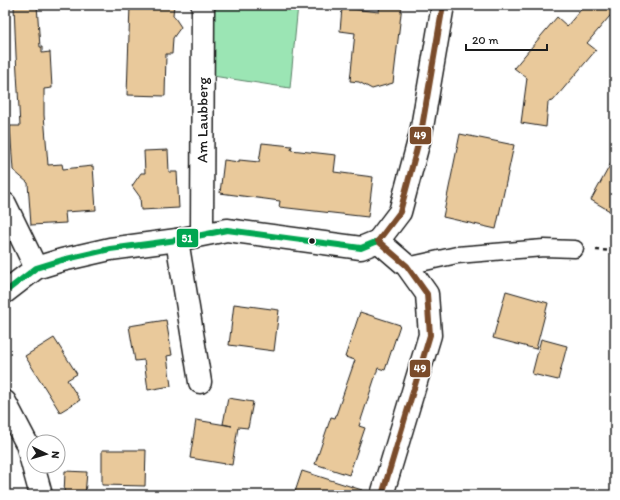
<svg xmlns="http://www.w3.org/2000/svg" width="620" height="500" font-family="Itim,sans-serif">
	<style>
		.green { fill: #9be5b4; stroke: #5c8068 }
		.building { fill: #e9c99b; stroke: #1c1c1c }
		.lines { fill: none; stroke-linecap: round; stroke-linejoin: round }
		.lane-casing { stroke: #1c1c1c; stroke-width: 19 }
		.street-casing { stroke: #1c1c1c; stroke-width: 25 }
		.path { stroke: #1c1c1c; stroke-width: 2.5; stroke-dasharray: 4 3; stroke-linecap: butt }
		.lane { stroke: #fff; stroke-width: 16 }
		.street { stroke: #fff; stroke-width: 22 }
		.bus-1-casing { stroke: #fff; stroke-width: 9 }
		.bus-2-casing { stroke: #fff; stroke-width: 9 }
		.bus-1 { stroke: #00a651; stroke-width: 6 }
		.bus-2 { stroke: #7a4b2a; stroke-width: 6 }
		.bus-dot { fill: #1c1c1c; stroke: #fff; stroke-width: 1.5 }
		.labels { text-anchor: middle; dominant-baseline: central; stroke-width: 3; stroke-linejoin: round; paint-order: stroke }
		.street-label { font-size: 15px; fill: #1c1c1c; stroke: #fff }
		.line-badge { stroke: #fff; stroke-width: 1.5 }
		.badge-label { font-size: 11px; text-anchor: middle; font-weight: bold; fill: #fff }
	</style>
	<rect width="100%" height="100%" fill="#fff"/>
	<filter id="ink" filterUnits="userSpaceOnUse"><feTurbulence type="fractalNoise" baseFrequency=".025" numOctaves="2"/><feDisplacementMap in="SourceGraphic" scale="8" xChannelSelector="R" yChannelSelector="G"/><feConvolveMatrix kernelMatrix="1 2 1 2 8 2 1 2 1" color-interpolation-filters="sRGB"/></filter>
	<g filter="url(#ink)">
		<!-- green -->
		<path class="green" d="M213 5H298L290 88 213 76Z"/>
		<!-- building -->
		<path class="building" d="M17 5H37L40 47H42V53L50 52 52 88 44 89V115L48 165 62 164 63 169 93 166 96 210 65 212 66 223 31 225 28 183 13 170 10 126H20L16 55 14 6H17Z
			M130 5H174L173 15 181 27 173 38 172 54H166L165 96 127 95Z
			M380 5H402L393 83 372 89 359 82 350 81 355 33 340 31 342 8 379 12Z
			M585 5H615V10L587 43 596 50 553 101 548 102 546 127 521 123 527 78 514 68 557 17 567 26Z
			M460 134 514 145 496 229 443 217Z
			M262 143 292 146 291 150 336 155 334 172 373 177 368 217 279 207 280 201 220 193 224 160 239 162V160L259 162Z
			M168 150 169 172H177L179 208 141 210 140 197 132 186 141 173H145L144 151Z
			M615 156V214L591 200Z
			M506 291 548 303 536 349 493 338Z
			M234 304 279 310 274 351 229 345Z
			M360 312 400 325 385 370 378 368 359 426 365 428 349 475 315 464 331 417 335 418 355 360 345 357Z
			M166 320 172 355 167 356 171 386 148 390 144 360 135 361 129 326Z
			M54 338 77 374 67 380 80 400 60 412 25 356Z
			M541 339 567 346 558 380 532 374Z
			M228 398 253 402 248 428 238 427 232 465 190 458 196 420 232 426 223 424Z
			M102 450H146L145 486 102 485Z
			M65 471 87 472 85 495H64Z
			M302 471 362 490 361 495H294Z"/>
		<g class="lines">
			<!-- lane casing -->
			<g class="lane-casing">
				<path id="lane" d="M407 266 457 255 544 248 575 249"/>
			</g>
			<!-- street casing -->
			<g class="street-casing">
				<g id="street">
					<path d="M5 204 36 268"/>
					<path id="s1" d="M202 234 203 5"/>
					<path d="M177 240 200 382"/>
					<path d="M5 292 36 268 62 260 110 249 177 240 227 230 361 248 378 241"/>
					<path d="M5 402 27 444 41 495"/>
					<path d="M382 495 430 335 427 294 407 266 378 241 400 212 421 133 443 5"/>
				</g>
			</g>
			<!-- path -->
			<path class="path" d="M596 250 615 251"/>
			<!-- lane -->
			<use href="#lane" class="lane"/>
			<!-- street -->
			<use href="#street" class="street"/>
			<!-- bus-1 casing -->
			<g class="bus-1-casing">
				<path id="bus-1" d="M5 292 36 268 62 260 110 249 177 240 227 230 361 248 378 241"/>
			</g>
			<!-- bus-2 casing -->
			<g class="bus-2-casing">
				<path id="bus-2" d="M382 495 430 335 427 294 407 266 378 241 400 212 421 133 443 5"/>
			</g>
			<!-- bus-1 -->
			<use href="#bus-1" class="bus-1"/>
			<!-- bus-2 -->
			<use href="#bus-2" class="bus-2"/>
		</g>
	</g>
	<!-- markers -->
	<circle class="bus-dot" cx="312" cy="241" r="3.5"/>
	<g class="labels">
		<!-- street labels -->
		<g class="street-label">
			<text stroke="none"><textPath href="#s1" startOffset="114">Am Laubberg</textPath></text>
		</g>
	</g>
	<g class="line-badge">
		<rect x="409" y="126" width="23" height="19" rx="4" fill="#7a4b2a"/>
		<rect x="176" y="228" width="23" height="20" rx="4" fill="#00a651"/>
		<rect x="409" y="359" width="22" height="19" rx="4" fill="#7a4b2a"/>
	</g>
	<g class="badge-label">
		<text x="420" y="139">49</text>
		<text x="187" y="242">51</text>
		<text x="420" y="372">49</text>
	</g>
	<!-- margin -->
	<rect width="620" height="500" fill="none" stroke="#fff" stroke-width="20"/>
	<rect x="10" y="10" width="600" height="480" fill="none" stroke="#1c1c1c" stroke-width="1.5" filter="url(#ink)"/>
	<!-- north arrow -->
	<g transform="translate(46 454) rotate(95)"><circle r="19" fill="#ffffff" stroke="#a4a4a4"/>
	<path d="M0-3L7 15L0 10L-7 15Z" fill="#1c1c1c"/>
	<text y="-6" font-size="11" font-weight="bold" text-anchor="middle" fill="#1c1c1c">N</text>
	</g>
	<!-- scale -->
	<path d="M466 44v6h81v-6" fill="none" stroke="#1c1c1c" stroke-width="2"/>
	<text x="472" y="44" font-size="12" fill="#1c1c1c" stroke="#ffffff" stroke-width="3" paint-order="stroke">20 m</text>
</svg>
